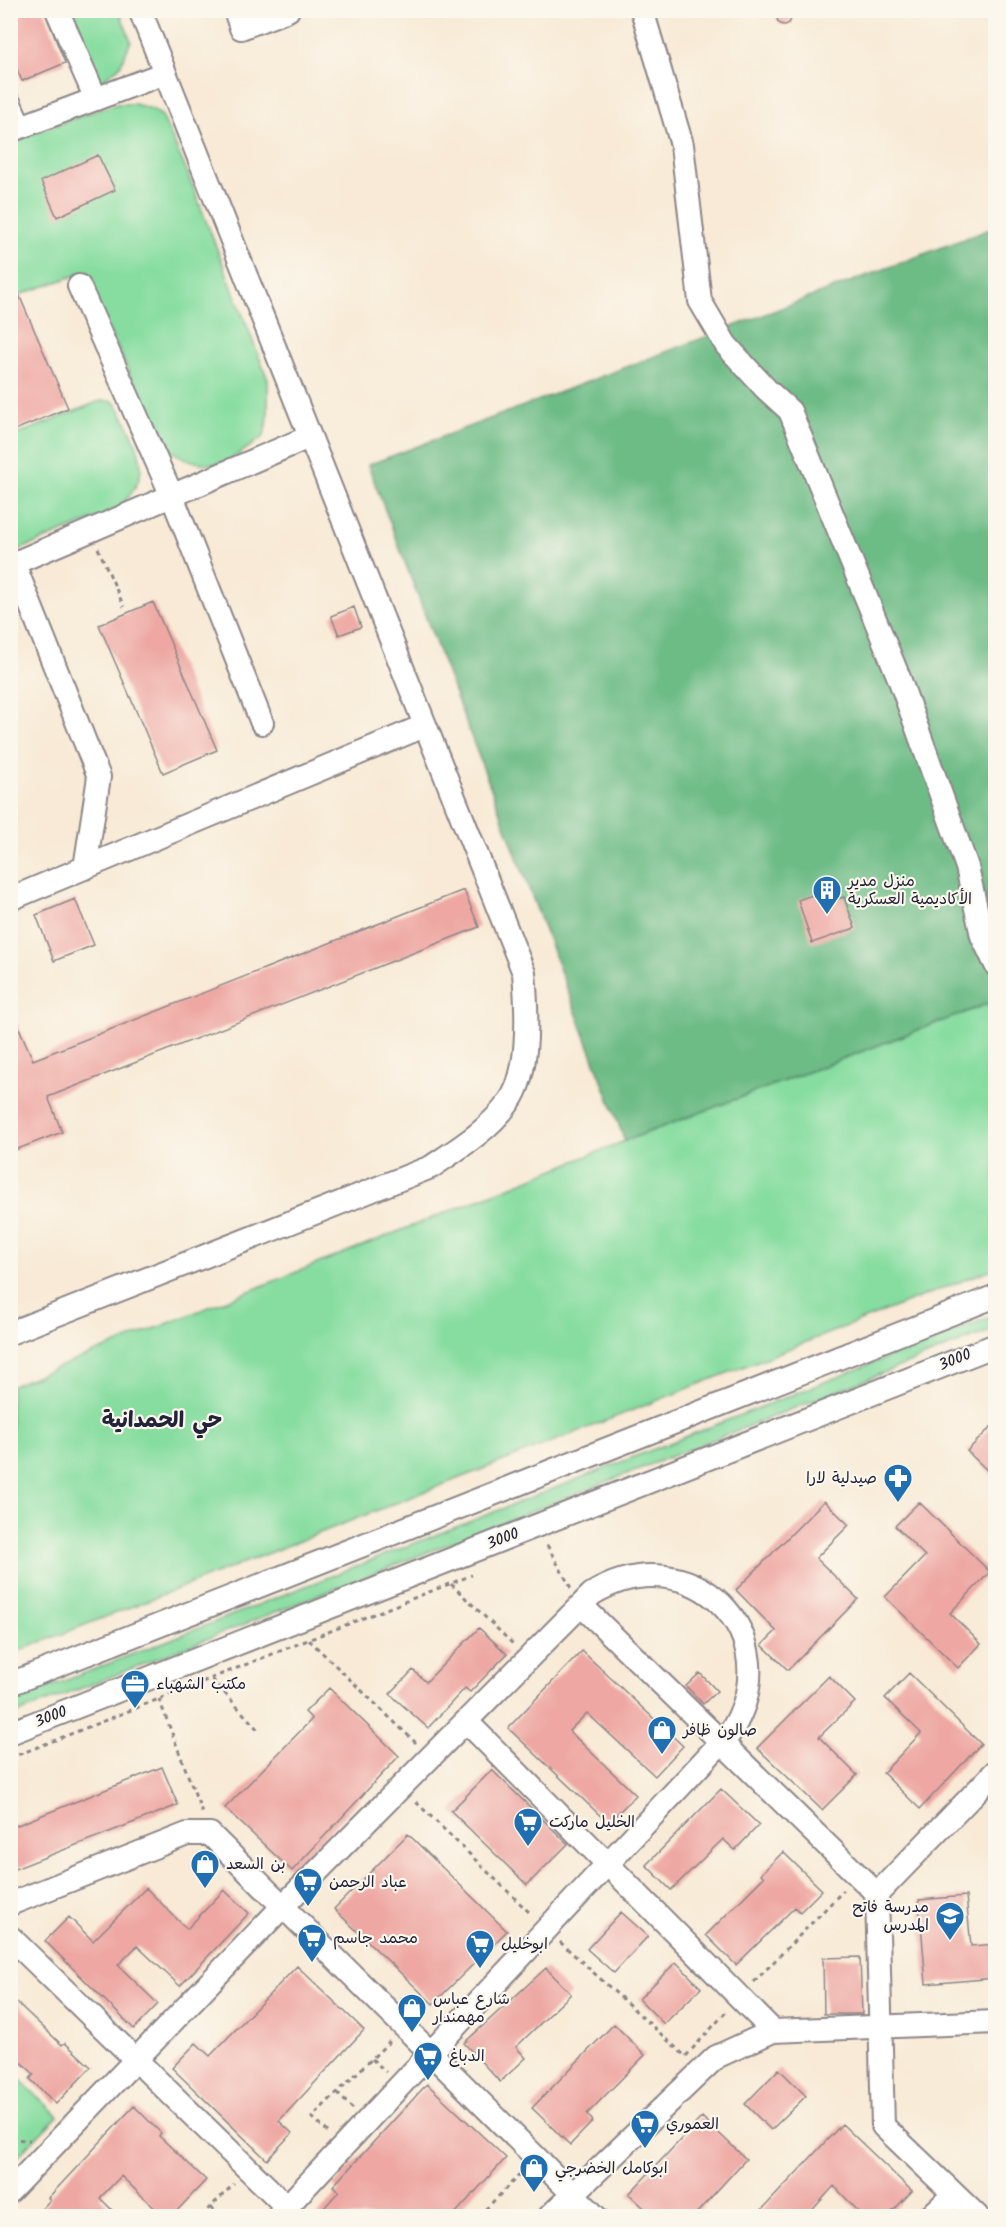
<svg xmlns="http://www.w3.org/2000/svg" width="1006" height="2227" font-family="Kalam,'Playpen Sans Arabic',sans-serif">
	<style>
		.green { fill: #87dda0; stroke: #54806e; stroke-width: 1.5 }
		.forest { fill: #6dbc86; stroke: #486f60; stroke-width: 1.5 }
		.building { fill: #eea7a3 }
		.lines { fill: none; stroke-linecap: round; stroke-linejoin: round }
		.minor-casing { stroke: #8d8688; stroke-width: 26 }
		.path { stroke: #8d8688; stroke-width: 3; stroke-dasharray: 4.5 4.5; stroke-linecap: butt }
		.minor { stroke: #fff; stroke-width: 22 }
		.labels { text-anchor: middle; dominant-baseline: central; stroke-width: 4.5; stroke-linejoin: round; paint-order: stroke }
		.poi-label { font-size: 16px; fill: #22223b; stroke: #fbf7ec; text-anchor: start }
		.street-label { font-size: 16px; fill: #22223b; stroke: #fbf7ec }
		.district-label { font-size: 22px; font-weight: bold; fill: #22223b; stroke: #fbf7ec }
	</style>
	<rect width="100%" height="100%" fill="#fbf7ec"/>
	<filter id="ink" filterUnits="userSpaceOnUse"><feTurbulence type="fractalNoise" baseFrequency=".0167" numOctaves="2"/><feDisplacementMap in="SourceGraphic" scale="12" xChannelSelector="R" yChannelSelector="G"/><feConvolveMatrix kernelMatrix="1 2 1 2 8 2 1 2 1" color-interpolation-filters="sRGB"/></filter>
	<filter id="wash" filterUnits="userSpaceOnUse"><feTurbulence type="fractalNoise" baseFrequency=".008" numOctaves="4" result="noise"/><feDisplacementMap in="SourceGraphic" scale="24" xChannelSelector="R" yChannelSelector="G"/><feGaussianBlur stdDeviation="1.35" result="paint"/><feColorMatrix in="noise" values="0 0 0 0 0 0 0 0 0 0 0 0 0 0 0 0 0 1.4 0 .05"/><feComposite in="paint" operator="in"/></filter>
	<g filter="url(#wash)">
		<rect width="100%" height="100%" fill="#f8ead6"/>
		<!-- green -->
		<path class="green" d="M69 11H119L131 41 120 66 100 82Z
			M115 104H135L152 109 162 116 187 172 268 380V416L264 436C253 444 241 454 229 460 208 471 178 458 163 444L82 273 11 298V141Z
			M100 401H113C122 411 126 422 132 434 147 469 144 482 117 510L11 553V437Z
			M995 1001V1268L11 1654V1386L625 1141Z
			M995 1315V1329L11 1716V1702Z
			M11 2071 58 2116 11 2163H10Z"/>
		<!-- forest -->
		<path class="forest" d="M995 227V1001L625 1141 368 465Z"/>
		<g id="blocks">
			<!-- building -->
			<path class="building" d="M10 10H44L65 63 22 81 10 54Z
				M777 18a7 7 0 1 1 14 0a7 7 0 1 1-14 0Z
				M98 155 115 190 57 217 41 181Z
				M10 274 68 408 10 432Z
				M153 602 217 750 163 773 99 625Z
				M354 607 361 627 339 635 331 616Z
				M464 890 479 927 48 1097 62 1132 10 1152V1007L33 1060Z
				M818 893 822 904 844 897 855 928 812 943 798 900Z
				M75 899 94 945 54 961 36 915Z
				M996 1422V1479L967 1451Z
				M824 1501 849 1525 816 1558 858 1599 788 1670 762 1645 776 1631 736 1590Z
				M919 1502 990 1572 950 1613 981 1644 958 1668 885 1597 925 1556 895 1526Z
				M479 1628 507 1654 470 1692 465 1688 428 1728 390 1694 413 1670 426 1682Z
				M582 1651 683 1746 655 1776 587 1713 569 1731 636 1795 608 1823 508 1728Z
				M700 1673 717 1691 703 1704 686 1686Z
				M909 1673 981 1744 920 1809 883 1773 921 1733 885 1698Z
				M829 1676 855 1702 819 1737 857 1775 822 1810 757 1748Z
				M329 1688 399 1756 292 1871 225 1808 312 1719 305 1712Z
				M162 1767 178 1805 10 1871V1828Z
				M492 1770 568 1844 527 1885 451 1811Z
				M721 1789 759 1825 735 1850 723 1839 671 1890 646 1865Z
				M408 1834 507 1931 433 2004 334 1909Z
				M783 1852 822 1890 800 1912 795 1907 736 1965 706 1935 764 1877 761 1874Z
				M146 1888 187 1929 224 1890 249 1913 180 1986 137 1946 118 1965 158 2004 134 2029 45 1941 69 1917 93 1941Z
				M966 1896 971 1946 996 1944V1978L926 1984 919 1900Z
				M621 1912 648 1936 614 1973 587 1949Z
				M860 1957 862 2014H824L823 1958Z
				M676 1962 701 1988 664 2024 639 1999Z
				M297 1966 364 2030 279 2121 292 2133 267 2160 172 2068 196 2043 210 2056Z
				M546 1968 571 1994 516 2047 526 2058 500 2082 464 2043Z
				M10 1996 62 2045 65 2043 91 2067 56 2104 30 2079 34 2074 10 2052Z
				M614 2024 645 2055 587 2114 593 2121 570 2145 532 2108Z
				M779 2069 806 2096 771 2130 745 2104Z
				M427 2084 506 2158 452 2217H316L339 2191 333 2186Z
				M134 2106 161 2133 159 2136 206 2180 171 2217H164L121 2176 100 2198 119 2217H34L50 2200 48 2198Z
				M702 2117 746 2159 693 2217H654L629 2194Z
				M842 2124 912 2191 887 2217H864L834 2186 806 2217H755Z"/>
		</g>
	</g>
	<g filter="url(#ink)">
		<use href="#blocks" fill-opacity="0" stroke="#8d8688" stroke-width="1.5"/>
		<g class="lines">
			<!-- minor casing -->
			<g class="minor-casing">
				<path id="minor" d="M57 10 96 99
					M235 10 241 28 288 10
					M642 10 682 145 700 301 726 345 766 389 790 411 899 678 967 867 982 936 996 965
					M10 104 20 127
					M10 131 165 73
					M79 286 172 496 262 723
					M14 564 99 777 85 868
					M10 565 309 437
					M10 899 424 726
					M10 1333 431 1167C459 1148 489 1130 509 1102 531 1072 527 1008 524 973L140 10
					M581 1605 877 1894 883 2126 977 2216
					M10 1684 996 1296
					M466 1721 773 2031
					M10 1733 996 1345
					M877 1894 996 1771
					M10 1904 187 1834H210L595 2216
					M10 1937 287 2207
					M10 2191 284 1905 592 1594C690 1534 793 1635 730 1733L278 2216
					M550 2216 716 2057 773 2031 996 2022
					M931 2216 954 2194"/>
			</g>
			<!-- path -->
			<path class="path" d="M98 548 124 607
				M547 1545 571 1588
				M451 1584 514 1645
				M309 1640 416 1743
				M212 1679 260 1732
				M159 1699 203 1815
				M10 1758 472 1575
				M416 1802 531 1914
				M560 1942 685 2056
				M754 1982 844 1890
				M686 2056 727 2011
				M372 2059 386 2072
				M337 2093 353 2109
				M328 2132 312 2117 391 2040
				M10 2139 30 2140
				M211 2207 220 2216
				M201 2216 234 2184
				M479 2216 523 2171"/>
			<!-- minor -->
			<use href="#minor" class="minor"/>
		</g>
	</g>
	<!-- icons -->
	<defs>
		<g id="building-pin" transform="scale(1.5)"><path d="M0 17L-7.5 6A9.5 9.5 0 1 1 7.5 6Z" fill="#1f6fb2" stroke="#fbf7ec"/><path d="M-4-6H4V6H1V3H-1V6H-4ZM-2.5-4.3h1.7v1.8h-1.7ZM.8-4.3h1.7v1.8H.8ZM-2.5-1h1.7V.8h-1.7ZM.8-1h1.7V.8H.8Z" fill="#fff"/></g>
		<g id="pharmacy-pin" transform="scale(1.5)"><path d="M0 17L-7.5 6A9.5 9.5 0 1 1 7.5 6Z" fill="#1f6fb2" stroke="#fbf7ec"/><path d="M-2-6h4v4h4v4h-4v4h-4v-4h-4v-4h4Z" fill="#fff"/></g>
		<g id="office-pin" transform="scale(1.5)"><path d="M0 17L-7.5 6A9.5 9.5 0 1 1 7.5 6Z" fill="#1f6fb2" stroke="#fbf7ec"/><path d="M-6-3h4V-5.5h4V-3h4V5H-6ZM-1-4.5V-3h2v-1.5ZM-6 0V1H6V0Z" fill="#fff"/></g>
		<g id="shop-pin" transform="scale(1.5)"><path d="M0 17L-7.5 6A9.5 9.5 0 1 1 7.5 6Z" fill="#1f6fb2" stroke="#fbf7ec"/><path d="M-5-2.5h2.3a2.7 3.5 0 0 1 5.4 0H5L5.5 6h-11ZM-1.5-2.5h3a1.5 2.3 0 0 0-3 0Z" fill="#fff"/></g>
		<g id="supermarket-pin" transform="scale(1.5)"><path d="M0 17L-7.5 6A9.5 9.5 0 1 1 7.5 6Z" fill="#1f6fb2" stroke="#fbf7ec"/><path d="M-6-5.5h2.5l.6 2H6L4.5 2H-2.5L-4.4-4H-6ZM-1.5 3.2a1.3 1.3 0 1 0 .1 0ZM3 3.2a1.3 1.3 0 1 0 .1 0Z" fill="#fff"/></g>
		<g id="school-pin" transform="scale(1.5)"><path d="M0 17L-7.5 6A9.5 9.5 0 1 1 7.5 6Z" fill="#1f6fb2" stroke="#fbf7ec"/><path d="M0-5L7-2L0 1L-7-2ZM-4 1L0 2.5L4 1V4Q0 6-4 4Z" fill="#fff"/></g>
	</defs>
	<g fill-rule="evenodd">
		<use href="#building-pin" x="827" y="890"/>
		<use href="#pharmacy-pin" x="898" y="1478"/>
		<use href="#office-pin" x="135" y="1684"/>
		<use href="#shop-pin" x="662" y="1730"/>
		<use href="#supermarket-pin" x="528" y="1822"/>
		<use href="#shop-pin" x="205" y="1864"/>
		<use href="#supermarket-pin" x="308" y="1882"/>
		<use href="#school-pin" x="950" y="1916"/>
		<use href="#supermarket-pin" x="312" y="1938"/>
		<use href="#supermarket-pin" x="480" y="1944"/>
		<use href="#shop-pin" x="412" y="2008"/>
		<use href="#supermarket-pin" x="428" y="2056"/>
		<use href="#supermarket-pin" x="645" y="2124"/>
		<use href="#shop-pin" x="534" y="2168"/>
	</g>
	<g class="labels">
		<!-- poi labels -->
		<g class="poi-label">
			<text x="848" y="881">منزل مدير<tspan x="848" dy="18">الأكاديمية العسكرية</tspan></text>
			<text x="877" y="1478" text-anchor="end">صيدلية لارا</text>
			<text x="156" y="1684">مكتب الشهباء</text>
			<text x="683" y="1730">صالون ظافر</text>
			<text x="549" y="1822">الخليل ماركت</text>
			<text x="226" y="1864">بن السعد</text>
			<text x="329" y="1882">عباد الرحمن</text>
			<text x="929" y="1907" text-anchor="end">مدرسة فاتح<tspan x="929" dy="18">المدرس</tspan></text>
			<text x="333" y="1938">محمد جاسم</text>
			<text x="501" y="1944">ابوخليل</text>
			<text x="433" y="1999">شارع عباس<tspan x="433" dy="18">مهمندار</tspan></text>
			<text x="449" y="2056">الدباغ</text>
			<text x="666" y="2124">العموري</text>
			<text x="555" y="2168">ابوكامل الخضرجي</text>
		</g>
		<!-- street labels -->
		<g class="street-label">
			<text transform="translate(955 1360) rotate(-22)">3000</text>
			<text transform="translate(503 1539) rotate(-21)">3000</text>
			<text transform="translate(51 1717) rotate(-21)">3000</text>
		</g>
		<!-- district labels -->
		<g class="district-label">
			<text x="162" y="1421">حي الحمدانية</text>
		</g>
	</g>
	<!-- margin -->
	<rect width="1006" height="2227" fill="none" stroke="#fbf7ec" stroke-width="36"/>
</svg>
